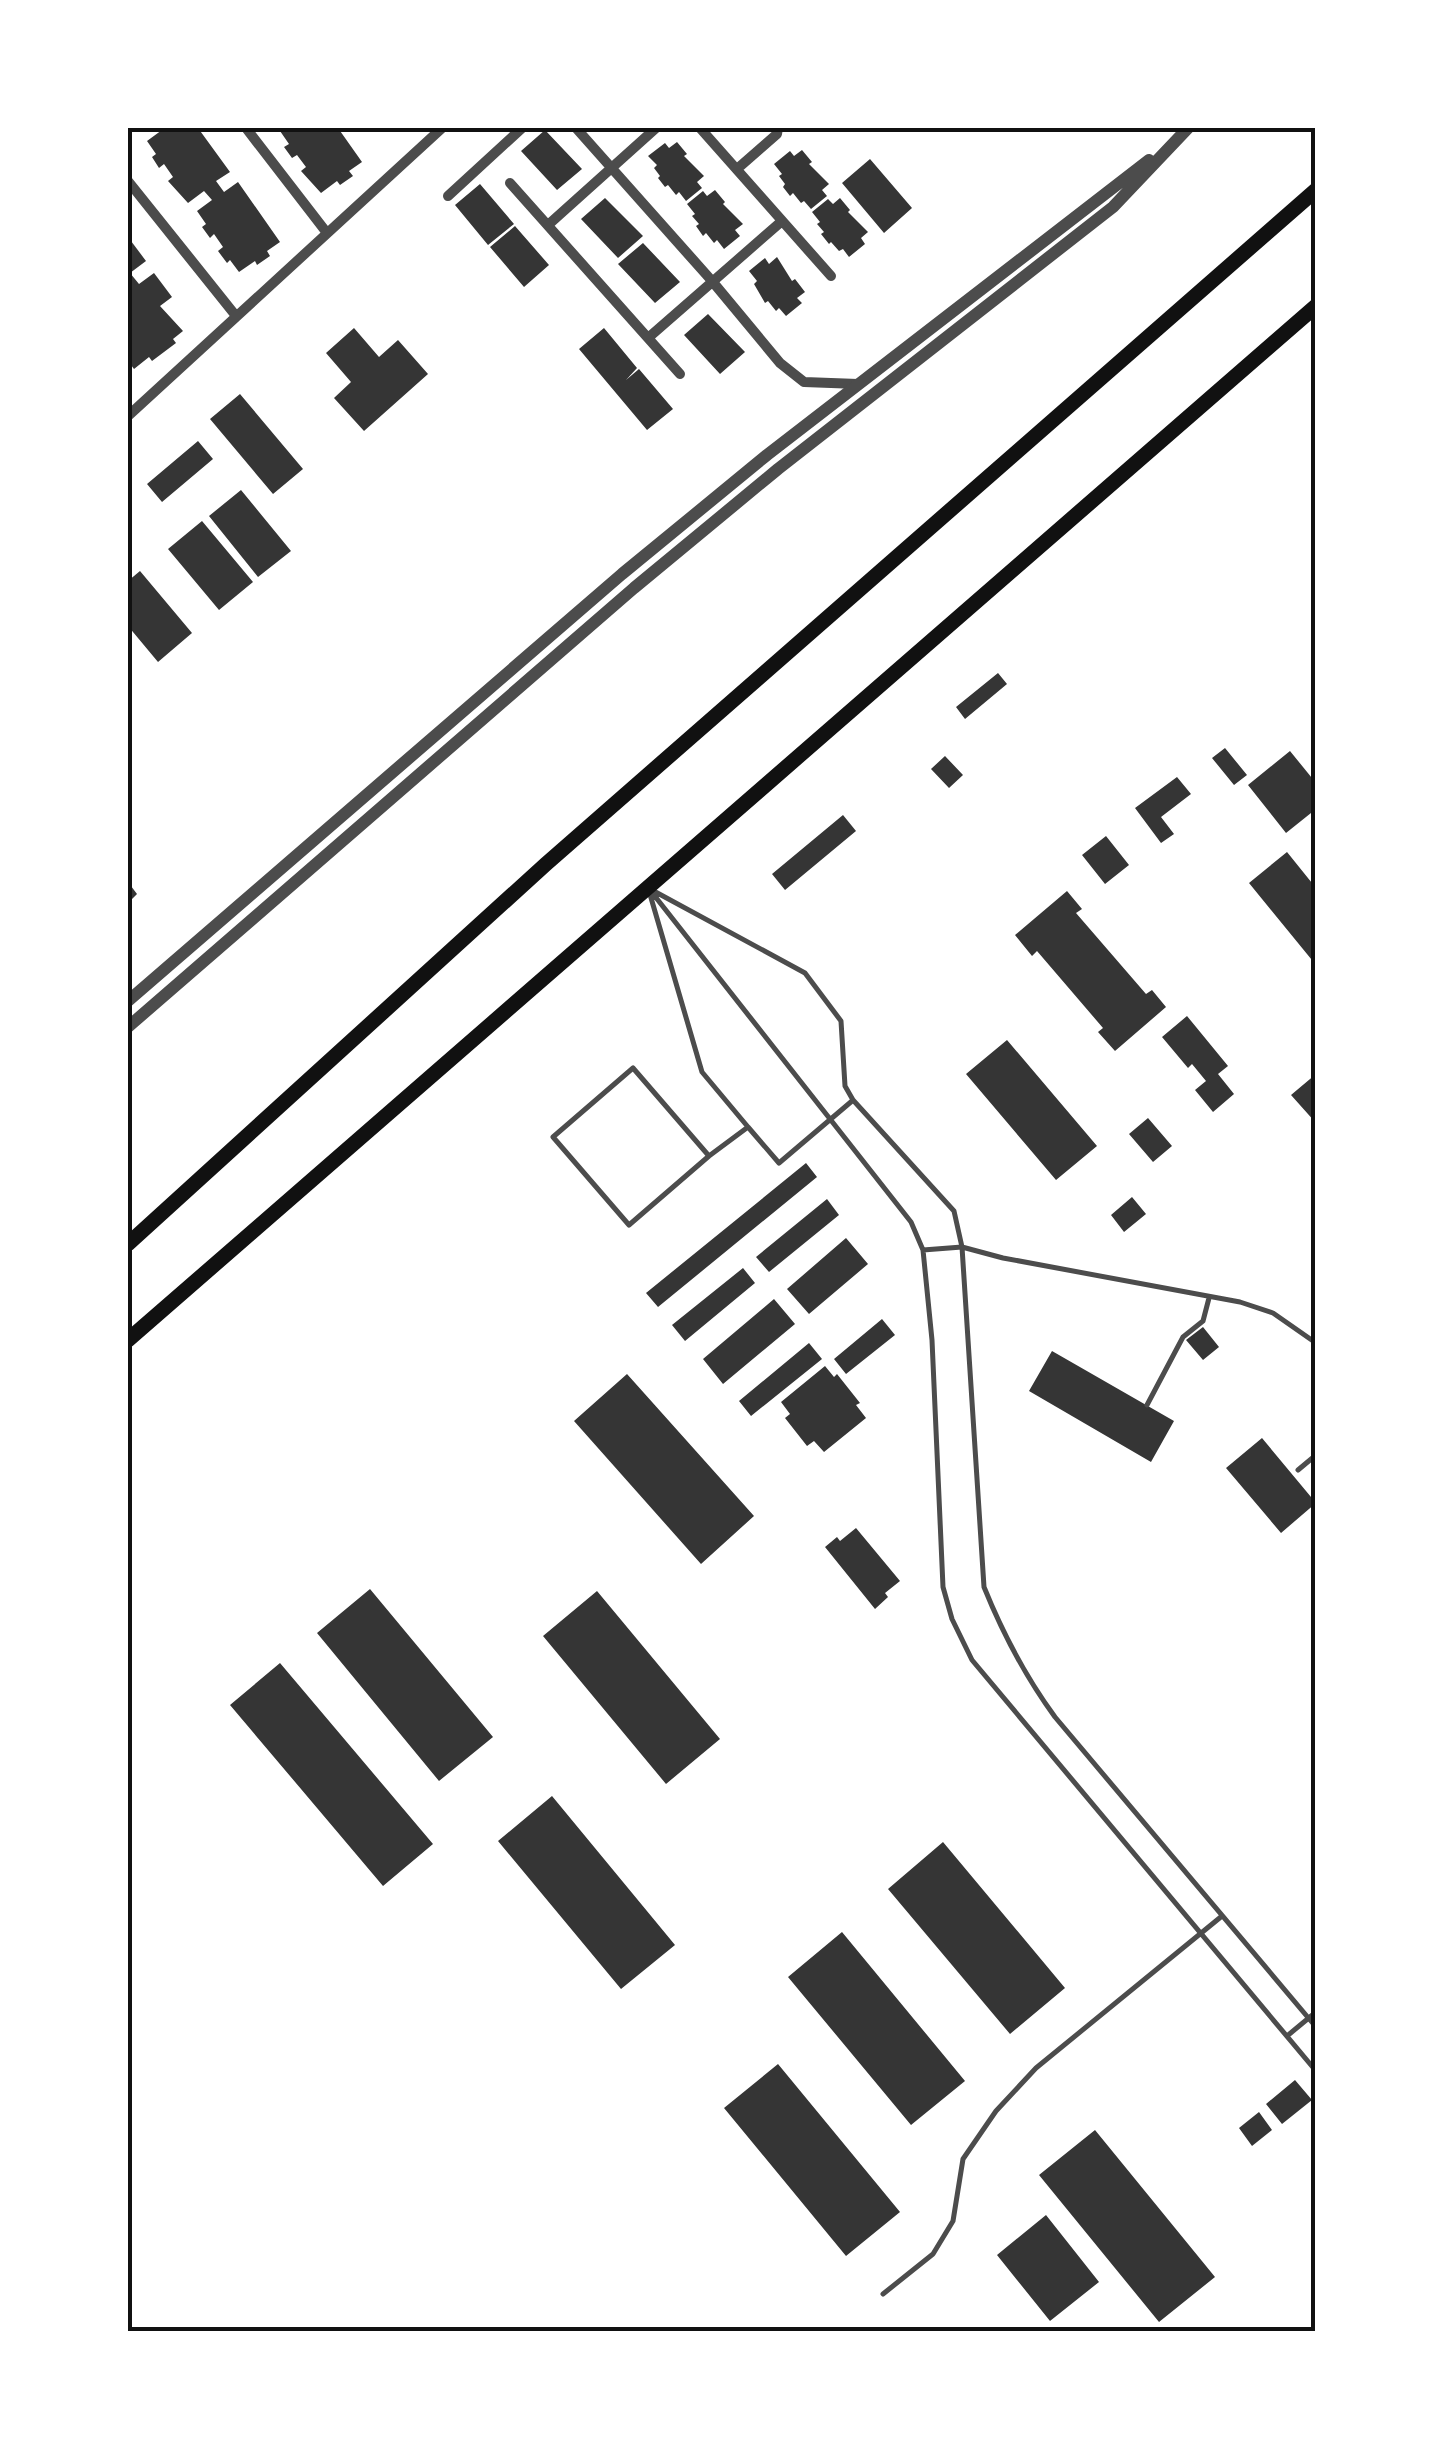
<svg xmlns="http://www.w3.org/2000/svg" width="1443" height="2459" font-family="'Space Grotesk',sans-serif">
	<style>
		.building { fill: #353535 }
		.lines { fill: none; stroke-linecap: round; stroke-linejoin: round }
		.service { stroke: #4c4c4c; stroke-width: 5 }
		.minor { stroke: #4c4c4c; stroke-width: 10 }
		.tertiary { stroke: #4c4c4c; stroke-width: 12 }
		.trunk { stroke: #111; stroke-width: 15 }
		.neatline { fill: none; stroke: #111; stroke-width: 4 }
	</style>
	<rect width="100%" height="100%" fill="#fff"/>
	<!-- building -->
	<path class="building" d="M160 128H198L230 172 216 181 224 192 238 182 280 242 267 251 270 256 257 265 255 261 239 272 230 260 227 263 218 251 223 247 214 234 210 238 202 227 206 224 197 211 212 200 204 191 188 203 168 181 173 177 164 164 159 168 152 157 156 154 147 141 162 130Z
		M284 128H338L362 162 349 171 353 176 340 185 337 181 321 193 301 171 306 167 297 155 292 158 284 147 289 144 280 131Z
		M545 130 582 169 557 190 521 151Z
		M677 142 687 154 684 156 704 176 697 182 702 188 686 201 679 192 676 195 668 185 665 187 658 178 660 176 654 168 657 165 648 156 665 143 669 148Z
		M802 150 812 162 809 164 829 184 822 190 827 196 811 209 804 201 801 203 793 193 790 196 783 187 785 184 779 176 782 174 774 164 790 151 794 156Z
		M870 159 912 208 884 233 842 183Z
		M480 184 514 224 488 245 455 205Z
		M715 190 725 202 723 204 743 224 735 230 740 236 724 249 717 240 714 243 706 233 703 236 696 226 699 224 692 216 695 214 687 204 703 191 707 196Z
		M605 198 643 236 618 258 581 219Z
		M840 198 850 210 848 212 868 232 861 238 865 244 849 257 843 249 839 251 831 242 829 244 821 234 824 232 817 224 820 222 812 212 828 199 833 204Z
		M515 226 549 265 524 287 490 247Z
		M128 237 146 261 130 273 139 284 154 273 172 297 160 306 183 331 173 339 176 343 152 361 149 357 134 369 128 361Z
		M643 243 680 282 655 303 618 264Z
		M777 257 792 281 795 279 805 292 797 298 802 303 786 316 779 308 776 311 768 301 765 303 754 284 757 281 749 271 765 258 769 264Z
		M708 314 745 352 720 374 684 335Z
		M354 328 379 357 398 340 428 374 364 431 334 398 351 382 326 353Z
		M604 328 637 368 626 380 639 369 673 409 647 430 579 349Z
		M240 394 303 469 273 494 210 419Z
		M198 441 213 459 162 502 147 484Z
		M241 490 291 551 258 577 209 516Z
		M202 521 253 582 219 610 168 549Z
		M140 571 192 633 158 662 128 626V581Z
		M998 673 1007 684 965 719 956 707Z
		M1225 748 1247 775 1234 785 1212 758Z
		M1290 751 1316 783V809L1286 833 1248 785Z
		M945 756 963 775 949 788 931 769Z
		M1177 777 1191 794 1161 817 1174 834 1161 843 1135 808Z
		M843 815 856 831 785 890 772 874Z
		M1106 836 1129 865 1105 884 1082 855Z
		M1287 852 1316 888V965L1249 883Z
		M128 882 137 894 128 903Z
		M1067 891 1082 909 1076 913 1146 994 1152 990 1166 1007 1115 1051 1098 1032 1103 1028 1037 951 1032 956 1015 935Z
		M1187 1016 1228 1066 1218 1074 1234 1094 1213 1112 1195 1090 1206 1081 1192 1064 1188 1068 1162 1037Z
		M1007 1040 1097 1146 1056 1180 966 1074Z
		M1316 1074V1123L1291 1095Z
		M1148 1118 1172 1146 1153 1162 1129 1134Z
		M806 1163 817 1177 658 1307 646 1293Z
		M1132 1197 1146 1214 1124 1232 1111 1215Z
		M827 1199 839 1215 769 1272 756 1257Z
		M846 1238 868 1264 809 1314 787 1289Z
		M743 1268 755 1283 685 1341 672 1325Z
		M774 1299 795 1324 723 1384 703 1359Z
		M882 1319 895 1335 846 1374 834 1359Z
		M1203 1327 1219 1347 1203 1360 1186 1340Z
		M809 1343 822 1359 751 1416 739 1401Z
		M1052 1351 1174 1421 1151 1462 1029 1391Z
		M825 1366 834 1377 837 1374 860 1403 856 1405 866 1418 824 1452 814 1441 807 1446 785 1418 790 1414 781 1402Z
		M627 1374 754 1516 701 1564 574 1421Z
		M1262 1438 1316 1503 1281 1533 1226 1468Z
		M856 1528 900 1581 885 1593 888 1597 875 1609 825 1547 837 1537 840 1541Z
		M370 1589 493 1737 439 1781 317 1633Z
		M597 1591 720 1739 666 1784 543 1636Z
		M280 1663 433 1844 383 1886 230 1705Z
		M552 1796 675 1945 621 1989 498 1841Z
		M943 1842 1065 1988 1010 2034 888 1889Z
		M842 1932 965 2081 911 2125 788 1977Z
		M778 2064 900 2212 846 2256 724 2108Z
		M1295 2080 1312 2100 1282 2124 1266 2104Z
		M1259 2112 1272 2130 1252 2146 1239 2128Z
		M1095 2130 1215 2277 1159 2322 1039 2175Z
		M1046 2215 1099 2282 1050 2321 997 2255Z"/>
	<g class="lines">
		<!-- service -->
		<path class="service" d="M650 889 805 973 841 1021 845 1086 853 1100 954 1211 962 1247 984 1587C1003 1634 1025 1676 1055 1717L1316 2027
			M650 890 911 1222 923 1250 932 1340 943 1587 952 1619 972 1660 1316 2071
			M649 891 702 1072 748 1127
			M633 1068 709 1156 629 1225 553 1137Z
			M709 1156 748 1127 779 1163 852 1101
			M923 1250 962 1247 1003 1258 1240 1302 1273 1313 1316 1343
			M1147 1405 1183 1337 1203 1321 1209 1298
			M1298 1470 1316 1455
			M1287 2036 1316 2012
			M883 2294 933 2254 953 2221 963 2159 996 2111 1036 2068 1222 1916"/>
		<!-- minor -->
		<path class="minor" d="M246 128 327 233
			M576 128 712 281 780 363 804 382 858 384
			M700 128 831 276
			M737 169 777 134 778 128
			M128 181 236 316
			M510 183 680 374
			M448 196 522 128
			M548 225 656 128
			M648 338 782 221
			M128 416 442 128"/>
		<!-- tertiary -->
		<path class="tertiary" d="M128 1001 622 574 767 455 1149 160
			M128 1027 634 588 778 469 1113 207 1188 128"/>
		<!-- trunk -->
		<path class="trunk" d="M128 1244 546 864 1316 190
			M128 1340 1316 306"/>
	</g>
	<!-- border -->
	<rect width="1443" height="2459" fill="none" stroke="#ffffff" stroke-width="260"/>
	<rect x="130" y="130" width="1183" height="2199" class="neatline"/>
</svg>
